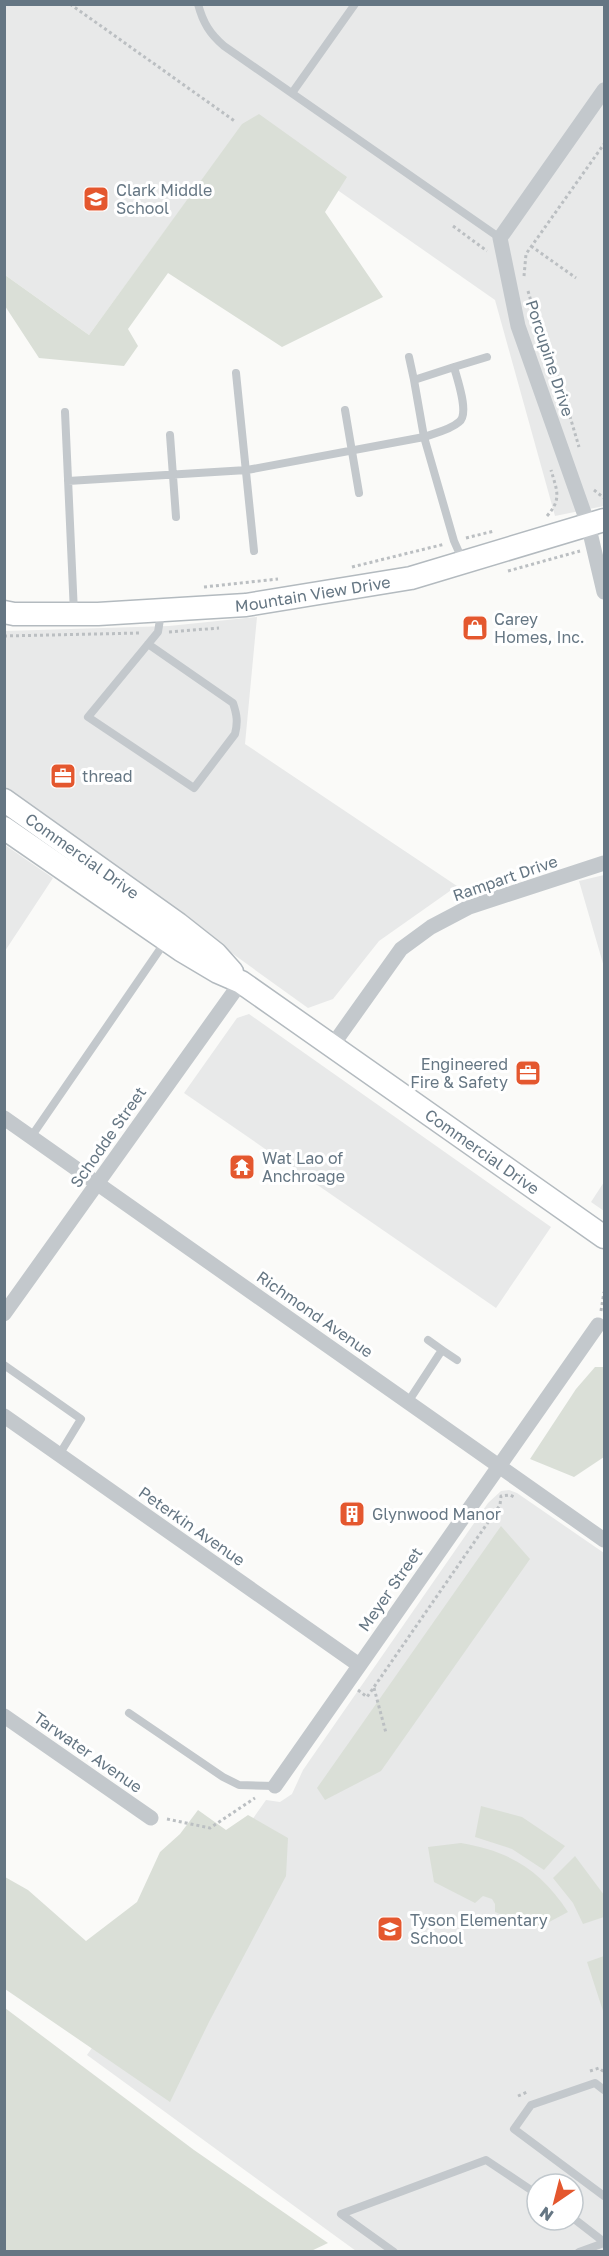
<svg xmlns="http://www.w3.org/2000/svg" width="609" height="2256" font-family="'Golos Text',sans-serif">
	<style>
		.built { fill: #e8e9e9; fill-rule: evenodd }
		.green { fill: #dadfd7 }
		.lines { fill: none; stroke-linecap: round; stroke-linejoin: round }
		.secondary-casing { stroke: #b3babf; stroke-width: 25 }
		.path { stroke: #bbbfc2; stroke-width: 3; stroke-dasharray: 3 3; stroke-linecap: butt }
		.lane { stroke: #c3c8cc; stroke-width: 8 }
		.street { stroke: #c3c8cc; stroke-width: 15 }
		.secondary { stroke: #fff; stroke-width: 22 }
		.labels { text-anchor: middle; dominant-baseline: central; stroke-width: 6; stroke-linejoin: round; paint-order: stroke }
		.poi-label { font-size: 16px; fill: #657683; stroke: #fff; text-anchor: start }
		.street-label { font-size: 16px; fill: #657683; stroke: #fff }
	</style>
	<rect width="100%" height="100%" fill="#fafaf8"/>
	<!-- built -->
	<path class="built" d="M5 5H604V506L555 516 495 300 243 124 89 335 5 275Z
		M257 617 245 744 457 886 379 941 333 999 308 1008 5 790V631L169 626Z
		M5 845 53 878 5 951Z
		M604 875V967L579 881Z
		M249 1014 551 1227 496 1308 184 1093 237 1018Z
		M604 1182V1211L591 1202Z
		M509 1490 517 1493 604 1553V2251H356L87 2055 266 1800 280 1802 292 1794 303 1770 488 1503 501 1491ZM537 2184H573V2220H537Z"/>
	<!-- green -->
	<path class="green" d="M259 114 347 177 325 212 383 297 282 347 168 273 128 329 138 346 124 366 39 358 5 306V275L89 335 242 124Z
		M595 1367H604V1457L574 1477 530 1459 576 1389Z
		M501 1526 530 1559 381 1771 325 1800 317 1788Z
		M481 1806 522 1817 565 1846 544 1870 512 1849 475 1837Z
		M198 1810 226 1830 248 1815 288 1838 286 1876 209 2022 170 2102 5 1989V1877L28 1890 86 1941 137 1902 160 1852 180 1834Z
		M461 1843C509 1851 541 1870 568 1912L536 1929 495 1912V1904L492 1899 483 1896 475 1903 434 1882 428 1847Z
		M575 1856 604 1895V1917L583 1924 573 1903 553 1878Z
		M604 1956V2014L587 1962Z
		M5 2008 194 2150 328 2243 309 2252 5 2251Z"/>
	<g class="lines">
		<!-- secondary casing -->
		<g class="secondary-casing">
			<g id="secondary">
				<path id="s1" d="M4 612 14 614H98L246 605 411 578 604 520"/>
				<path id="s2" d="M4 800 178 924 216 954 232 972"/>
				<path id="s3" d="M4 828 181 950 218 972 241 982 604 1237"/>
			</g>
		</g>
		<!-- path -->
		<path class="path" d="M70 4 236 122
			M453 226 487 251
			M531 246 576 278
			M524 276 526 254 604 144
			M528 291 542 339 558 376 579 447
			M594 490 604 498
			M547 516C562 499 557 491 551 470
			M466 538 494 531
			M352 567 445 544
			M508 571 580 551
			M204 587 278 579
			M169 632 219 628
			M4 636 141 633
			M601 1311 604 1292
			M374 1688 386 1733
			M358 1690 367 1697 374 1687 500 1505 501 1496 510 1495 514 1497
			M167 1819 210 1828 255 1798
			M590 2071 599 2068 604 2072
			M518 2096 527 2092"/>
		<!-- lane -->
		<path class="lane" d="M198 4C203 23 210 34 224 46L500 238
			M292 93 355 4
			M409 357 414 380 424 437C435 433 450 430 459 422 470 414 457 379 454 367L414 380
			M454 367 487 357
			M236 373 254 551
			M345 410 359 493
			M65 412 74 613
			M170 435 176 517
			M68 481 247 470 424 437 454 541 462 559
			M148 644 233 703C237 715 238 722 235 734L194 788 88 717 158 632 161 613
			M31 1137 165 942
			M442 1350 457 1360
			M4 1365 81 1419 59 1455
			M408 1402 442 1350 428 1340
			M129 1713 223 1777 239 1785 275 1786
			M604 2090 595 2083 531 2105 514 2129 604 2196
			M573 2218 604 2242
			M394 2252 341 2214 486 2160 537 2194
			M579 2252 604 2243"/>
		<!-- street -->
		<path class="street" d="M604 90 500 238 518 326 588 524 604 592
			M332 1046 401 949 431 927 469 907 604 863
			M4 1118 604 1540
			M4 1314 241 982
			M4 1416 359 1665
			M4 1716 151 1818
			M275 1786 598 1325"/>
		<!-- secondary -->
		<use href="#secondary" class="secondary"/>
	</g>
	<!-- icons -->
	<defs>
		<g id="school-square" transform="scale(1.35)"><rect x="-9" y="-9" width="18" height="18" rx="4" fill="#e4572e" stroke="#fff"/><path d="M0-5L7-2L0 1L-7-2ZM-4 1L0 2.5L4 1V4Q0 6-4 4Z" fill="#fff"/></g>
		<g id="shop-square" transform="scale(1.35)"><rect x="-9" y="-9" width="18" height="18" rx="4" fill="#e4572e" stroke="#fff"/><path d="M-5-2.5h2.3a2.7 3.5 0 0 1 5.4 0H5L5.5 6h-11ZM-1.5-2.5h3a1.5 2.3 0 0 0-3 0Z" fill="#fff"/></g>
		<g id="office-square" transform="scale(1.35)"><rect x="-9" y="-9" width="18" height="18" rx="4" fill="#e4572e" stroke="#fff"/><path d="M-6-3h4V-5.5h4V-3h4V5H-6ZM-1-4.5V-3h2v-1.5ZM-6 0V1H6V0Z" fill="#fff"/></g>
		<g id="temple-square" transform="scale(1.35)"><rect x="-9" y="-9" width="18" height="18" rx="4" fill="#e4572e" stroke="#fff"/><path d="M0-6L5-2H3V0L6.5 2.5H4V6H1.5V3h-3V6H-4V2.5H-6.5L-3 0V-2H-5Z" fill="#fff"/></g>
		<g id="building-square" transform="scale(1.35)"><rect x="-9" y="-9" width="18" height="18" rx="4" fill="#e4572e" stroke="#fff"/><path d="M-4-6H4V6H1V3H-1V6H-4ZM-2.5-4.3h1.7v1.8h-1.7ZM.8-4.3h1.7v1.8H.8ZM-2.5-1h1.7V.8h-1.7ZM.8-1h1.7V.8H.8Z" fill="#fff"/></g>
	</defs>
	<g fill-rule="evenodd">
		<use href="#school-square" x="96" y="199"/>
		<use href="#shop-square" x="475" y="628"/>
		<use href="#office-square" x="63" y="776"/>
		<use href="#office-square" x="528" y="1073"/>
		<use href="#temple-square" x="242" y="1167"/>
		<use href="#building-square" x="352" y="1514"/>
		<use href="#school-square" x="390" y="1929"/>
	</g>
	<g class="labels">
		<!-- poi labels -->
		<g class="poi-label">
			<text x="116" y="190">Clark Middle<tspan x="116" dy="18">School</tspan></text>
			<text x="494" y="619">Carey<tspan x="494" dy="18">Homes, Inc.</tspan></text>
			<text x="82" y="776">thread</text>
			<text x="508" y="1064" text-anchor="end">Engineered<tspan x="508" dy="18">Fire &amp; Safety</tspan></text>
			<text x="262" y="1158">Wat Lao of<tspan x="262" dy="18">Anchroage</tspan></text>
			<text x="372" y="1514">Glynwood Manor</text>
			<text x="410" y="1920">Tyson Elementary<tspan x="410" dy="18">School</tspan></text>
		</g>
		<!-- street labels -->
		<g class="street-label">
			<text transform="translate(550 358) rotate(72)">Porcupine Drive</text>
			<text stroke="none"><textPath href="#s1" startOffset="310">Mountain View Drive</textPath></text>
			<text stroke="none"><textPath href="#s2" startOffset="96">Commercial Drive</textPath></text>
			<text transform="translate(505 878) rotate(-19)">Rampart Drive</text>
			<text transform="translate(108 1137) rotate(-55)">Schodde Street</text>
			<text stroke="none"><textPath href="#s3" startOffset="578">Commercial Drive</textPath></text>
			<text transform="translate(315 1314) rotate(35)">Richmond Avenue</text>
			<text transform="translate(192 1526) rotate(35)">Peterkin Avenue</text>
			<text transform="translate(390 1589) rotate(-55)">Meyer Street</text>
			<text transform="translate(88 1752) rotate(35)">Tarwater Avenue</text>
		</g>
	</g>
	<!-- border -->
	<rect width="609" height="2256" fill="none" stroke="#657683" stroke-width="12"/>
	<!-- north arrow -->
	<g transform="translate(555 2202) rotate(215)"><circle r="28" fill="#ffffff" stroke="#c1c8cd" stroke-width="1.5"/>
	<path d="M0-4.5L10 22L0 15L-10 22Z" fill="#e4572e"/>
	<text y="-9" font-size="16" font-weight="bold" text-anchor="middle" fill="#657683">N</text>
	</g>
</svg>
